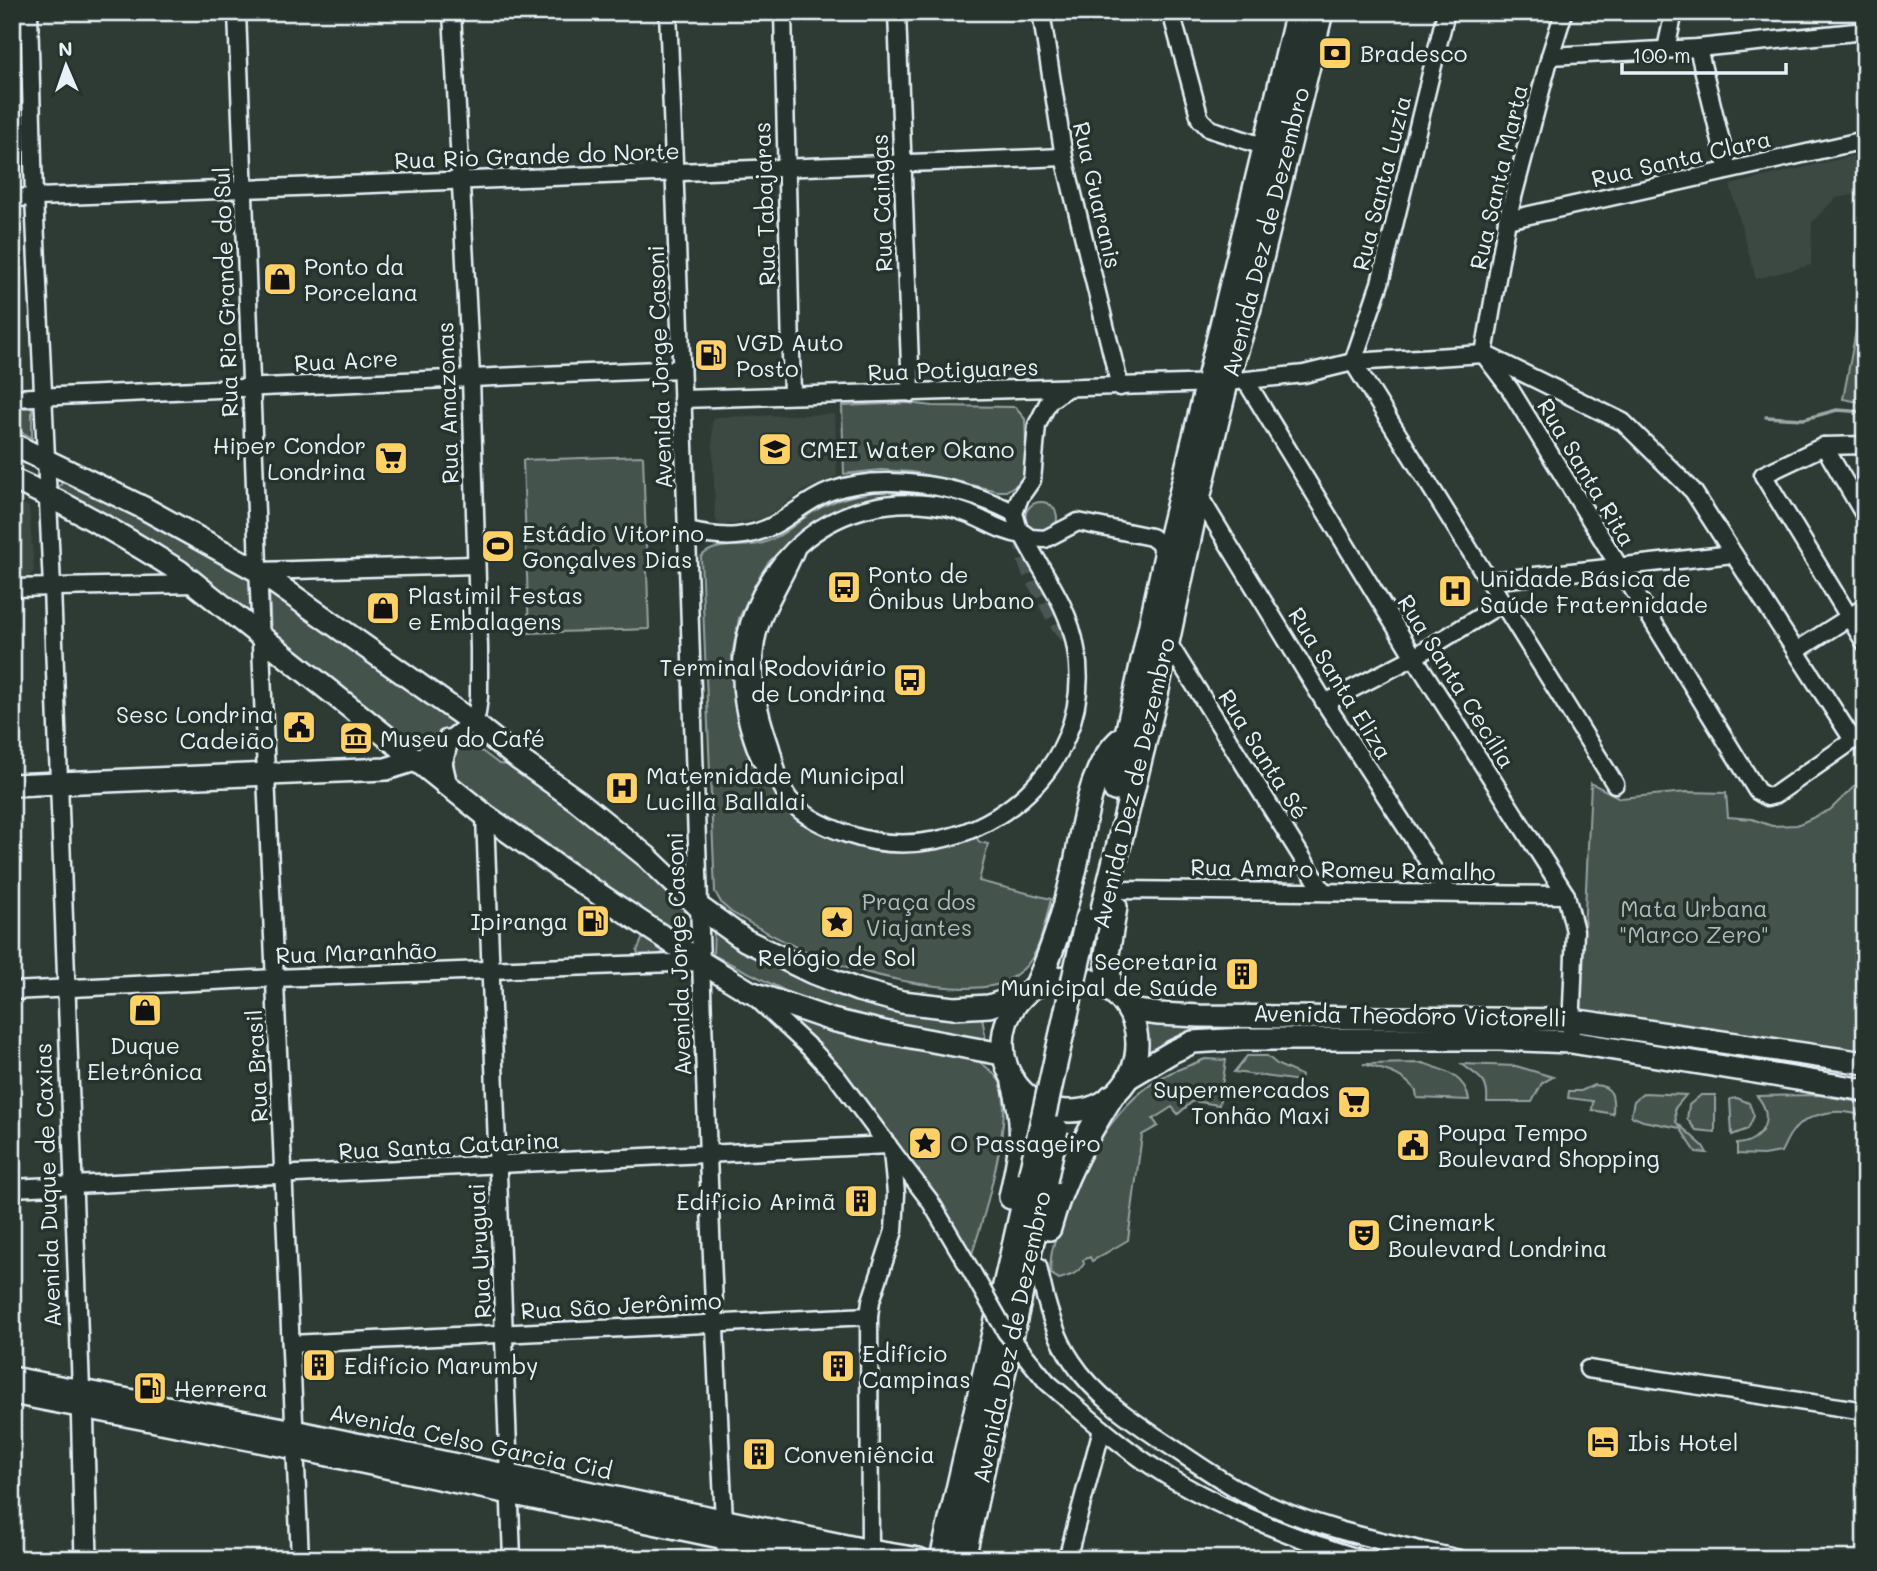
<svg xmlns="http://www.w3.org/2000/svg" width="1877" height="1571" font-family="Mali,sans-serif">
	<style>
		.built { fill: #3b4843 }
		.green { fill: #45524e; stroke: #96a2a3; stroke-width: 2 }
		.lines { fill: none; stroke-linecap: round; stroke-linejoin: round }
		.stream { stroke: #9da8a9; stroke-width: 3.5 }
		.minor-tunnel { stroke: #4a5652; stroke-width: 16; stroke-dasharray: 16 8; stroke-linecap: butt }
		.minor-casing { stroke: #e8f1f8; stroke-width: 21 }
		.major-casing { stroke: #e8f1f8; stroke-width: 26 }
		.highway-casing { stroke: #e8f1f8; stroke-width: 28 }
		.minor { stroke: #26332d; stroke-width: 16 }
		.major { stroke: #26332d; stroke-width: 21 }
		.highway { stroke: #26332d; stroke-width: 23 }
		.minor-bridge-casing { stroke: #e8f1f8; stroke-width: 21; stroke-linecap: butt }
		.highway-bridge-casing { stroke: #e8f1f8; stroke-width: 28; stroke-linecap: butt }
		.minor-bridge { stroke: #26332d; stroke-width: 16 }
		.highway-bridge { stroke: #26332d; stroke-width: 23 }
		.labels { text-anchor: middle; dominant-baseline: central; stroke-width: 7; stroke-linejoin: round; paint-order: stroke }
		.poi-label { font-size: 23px; fill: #e8f1f8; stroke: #26332d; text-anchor: start }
		.street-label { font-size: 23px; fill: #e8f1f8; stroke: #26332d }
		.park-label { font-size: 23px; fill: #afb9bc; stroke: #26332d }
	</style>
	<rect width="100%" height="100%" fill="#2e3b35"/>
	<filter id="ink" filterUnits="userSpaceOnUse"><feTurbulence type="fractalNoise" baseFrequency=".0143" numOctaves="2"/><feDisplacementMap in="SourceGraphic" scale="14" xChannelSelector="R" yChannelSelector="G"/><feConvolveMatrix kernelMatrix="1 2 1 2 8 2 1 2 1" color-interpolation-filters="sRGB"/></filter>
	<g filter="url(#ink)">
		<g class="built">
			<path d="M1865,153V193L1836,198L1812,222L1811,265L1756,279L1730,185Z"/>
			<path d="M835,414L837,476L805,490L764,518L735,524L722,525L717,522L715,516L712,424L714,419L718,417Z"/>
			<path d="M12,498L29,507L34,571L29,577H12Z"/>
		</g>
		<g class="green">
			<path d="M1862,299L1865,300V403L1843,399Z"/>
			<path d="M908,403L933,406L1015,407L1025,419L1027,471L1019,483L1006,491H998L912,472L881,470L844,474L842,406Z"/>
			<path d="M12,408H32V438L12,427Z"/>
			<path d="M643,456L649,629L529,633L523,460Z"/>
			<path d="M65,481L75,482L247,574L251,579L254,611L247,616L58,492L59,486Z"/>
			<path d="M886,491L904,493L903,497L836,512L798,535L768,563L758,579L739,618L732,656L736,710L740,728L753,755L784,797L853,839L975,834L979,842L988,844L979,881L1051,899C1045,921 1041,953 1023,969C1016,975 1005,983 996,985C948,996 856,973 812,954C784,942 756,927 731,912L722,904L715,892L701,557C713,541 745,549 763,543C782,537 797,522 813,512C835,498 861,493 886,491Z"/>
			<circle cx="1041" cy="518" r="16"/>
			<path d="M269,585L461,723L417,752L271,637Z"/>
			<path d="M471,743L499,764L512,765L676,893L683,906L685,918L676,926L667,927L451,777L452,751L464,744Z"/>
			<path d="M1865,779V1056L1580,1016L1591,783L1620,798L1687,792L1726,793L1728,817L1752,819L1772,826L1797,825L1830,810L1861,780Z"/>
			<path d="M714,927L919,1012L982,1017L986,1040L906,1027L812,1004L713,955Z"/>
			<path d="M643,937L664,950C659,959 648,956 639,956L637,951Z"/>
			<path d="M789,1017L972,1057C982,1064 994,1071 1000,1082C1015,1112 983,1221 972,1254L828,1056Z"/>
			<path d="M1144,1020L1192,1026L1190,1031L1181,1035L1146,1062L1148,1044Z"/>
			<path d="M1247,1056H1267L1278,1065L1301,1075L1300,1081L1234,1072Z"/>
			<path d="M1205,1059L1226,1060L1219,1105L1193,1101L1178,1114L1172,1107L1153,1119L1158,1126L1142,1135L1128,1240L1092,1261L1090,1257L1083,1260L1084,1264C1077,1274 1070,1276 1059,1279L1051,1274C1048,1254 1058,1230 1065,1211C1086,1158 1116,1100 1170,1073C1181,1068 1194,1064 1205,1059Z"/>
			<path d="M1423,1063C1444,1070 1466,1076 1469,1100L1417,1098L1416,1091C1402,1073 1384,1070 1363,1064Z"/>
			<path d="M1462,1064L1516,1066L1553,1077L1542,1083L1532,1102H1487C1489,1079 1478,1077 1462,1064Z"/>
			<path d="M1594,1085C1614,1086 1614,1097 1613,1114L1592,1110L1593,1101L1568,1098L1569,1091H1581Z"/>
			<path d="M1644,1093L1686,1095L1675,1108L1676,1122L1703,1146L1707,1153L1696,1152L1680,1128L1643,1121L1631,1116L1634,1101Z"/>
			<path d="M1701,1095H1715V1132L1696,1130L1687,1119L1689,1105Z"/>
			<path d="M1818,1095L1865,1103V1118C1843,1106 1808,1112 1792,1132C1787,1138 1785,1145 1781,1152L1763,1155L1737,1154V1144C1764,1142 1775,1116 1757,1096Z"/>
			<path d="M1737,1098L1749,1103L1754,1116L1748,1129L1732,1135L1730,1099Z"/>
		</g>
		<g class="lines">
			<path class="stream" d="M1766,417L1804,419L1837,410L1865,412"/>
			<path class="minor-tunnel" d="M1023,535L1024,556L1029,570L1059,626L1077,649"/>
			<g class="minor-casing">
				<g id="minor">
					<path d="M29,12L34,197L52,587L81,1391"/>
					<path d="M237,12L266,775L300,1559"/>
					<path d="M668,12C690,528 699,1044 726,1559"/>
					<path d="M783,12L792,395"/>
					<path d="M897,12L911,393"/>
					<path d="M1041,12L1064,157L1120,387"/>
					<path d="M1171,12L1200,119L1210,129L1266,147"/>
					<path d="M1446,12L1380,283L1353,362L1615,784"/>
					<path d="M1698,48L1728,170"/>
					<path d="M1666,49L1674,12"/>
					<path d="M1550,56L1698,48L1865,31"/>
					<path d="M12,198L1064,157"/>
					<path d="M1507,220L1865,140"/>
					<path d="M1484,354L1507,220L1550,56L1564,12"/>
					<path d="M1485,356L1510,389L1757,791L1767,797L1775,795L1865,732"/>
					<path d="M1246,381L1414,657L1566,895L1575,931L1571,1031"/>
					<path d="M1067,388L1049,401L1037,425L1032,480L1020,497L1014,513L1019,530L1030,538L1045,539L1078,522L1151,537L1159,543L1165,560"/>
					<path d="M12,398L681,369"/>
					<path d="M682,399L1219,383L1304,374L1353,362L1484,354L1623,422L1693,491L1853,740"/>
					<path d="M1865,445L1824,446L1763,475L1865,643"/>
					<path d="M1824,446L1865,516"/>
					<path d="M1199,496L1325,703L1448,892"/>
					<path d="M688,531C721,539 751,540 781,521C798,510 812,498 831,491C885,471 965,487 1014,513"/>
					<path d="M258,571L475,565"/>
					<path d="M1490,581L1733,554"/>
					<path d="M12,588L195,584"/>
					<path d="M1167,641L1323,891"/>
					<path d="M1796,651L1865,607"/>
					<path d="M1325,703L1414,657L1504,602"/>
					<path d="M415,760L447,741L472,722L477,713L479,697V648L471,377L452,12"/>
					<path d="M779,782C762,769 755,748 749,727C721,634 773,531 869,508C901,500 939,502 969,514C988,522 1002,532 1023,535C1042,573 1069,605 1076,649C1099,776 964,875 847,834C827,827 803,817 789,799C777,783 776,763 770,745C758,711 750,677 756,641C762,608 784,580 796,549"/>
					<path d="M485,815L512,1559"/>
					<path d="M1119,890L1566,895"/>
					<path d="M12,991L275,978L701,962"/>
					<path d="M754,996L812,1050L837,1077L892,1151L896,1194L894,1231L871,1301L869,1316L870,1551L868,1559"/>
					<path d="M892,1151L930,1201L973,1274"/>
					<path d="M12,1188L888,1145"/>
					<path d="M1038,1266C1044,1297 1054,1335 1072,1361C1094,1395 1131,1420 1164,1442C1192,1460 1220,1481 1250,1496C1314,1529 1390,1543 1460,1559"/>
					<path d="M291,1344L869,1316"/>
					<path d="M1588,1369L1865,1411"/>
					<path d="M1047,1382C1086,1415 1125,1451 1169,1477C1230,1513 1294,1538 1361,1559"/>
					<path d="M1067,1559L1102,1429"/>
				</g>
			</g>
			<g class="major-casing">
				<g id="major">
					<path d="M12,444L144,508L258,571L472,722L520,760L578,801L647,857L699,907L745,940L811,972L858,990L902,1002L954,1008L989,1006L1025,994"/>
					<path d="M12,479C70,505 125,537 179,571L485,815L561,869L701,962L750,992L832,1020L884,1032L1002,1054"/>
					<path d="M12,785L386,769L415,760"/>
					<path d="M446,785L441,763L447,741"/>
					<circle cx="1070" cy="1044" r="67"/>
					<path d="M1128,1010L1159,1014L1200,1016L1572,1020L1865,1063"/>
					<path d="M1128,1078L1172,1052L1193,1042L1243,1039H1500L1571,1042L1865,1090"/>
					<path d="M12,1378L294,1431L870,1551L919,1559"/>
					<path d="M12,1393L295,1448L725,1538L807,1559"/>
					<path d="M82,1397L86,1559"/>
				</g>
			</g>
			<g class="highway-casing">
				<g id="highway">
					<path d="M1115,789L1165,560L1298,12"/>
					<path d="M1099,925L1156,694L1194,515L1226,383L1249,308L1321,12"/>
					<path d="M1037,985C1053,950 1065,910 1074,872C1084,830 1088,761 1127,735"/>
					<path d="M1110,990L1107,954L1115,907"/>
					<path d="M1011,1197C1021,1151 1027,1130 1014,1083"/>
					<path d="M1049,1228C1062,1180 1084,1139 1111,1097"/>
					<path d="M942,1559L1030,1177"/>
					<path d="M963,1559L1045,1181"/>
				</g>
			</g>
			<use href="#minor" class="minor"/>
			<use href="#major" class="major"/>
			<use href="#highway" class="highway"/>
			<g class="minor-bridge-casing">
				<path id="minor-bridge" d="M973,1274L1006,1332L1047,1382"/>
			</g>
			<g class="highway-bridge-casing">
				<g id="highway-bridge">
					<path d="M1030,1177L1087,920"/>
					<path d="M1045,1181L1056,1129"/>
				</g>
			</g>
			<use href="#minor-bridge" class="minor-bridge"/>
			<use href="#highway-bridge" class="highway-bridge"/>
		</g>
	</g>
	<defs>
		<g id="bank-square" transform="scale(1.75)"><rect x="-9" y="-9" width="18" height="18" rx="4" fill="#ffd166" stroke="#26332d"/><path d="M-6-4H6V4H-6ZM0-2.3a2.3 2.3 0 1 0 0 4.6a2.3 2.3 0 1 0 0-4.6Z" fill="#111"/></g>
		<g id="shop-square" transform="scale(1.75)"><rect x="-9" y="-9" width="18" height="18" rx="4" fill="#ffd166" stroke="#26332d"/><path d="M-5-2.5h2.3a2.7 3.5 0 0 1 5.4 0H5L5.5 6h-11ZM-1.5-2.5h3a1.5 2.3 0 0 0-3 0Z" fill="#111"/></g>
		<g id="fuel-square" transform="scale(1.75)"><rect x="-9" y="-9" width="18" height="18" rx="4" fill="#ffd166" stroke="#26332d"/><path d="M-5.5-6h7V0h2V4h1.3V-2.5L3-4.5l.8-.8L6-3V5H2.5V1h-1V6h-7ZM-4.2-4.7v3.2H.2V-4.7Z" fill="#111"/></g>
		<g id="school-square" transform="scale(1.75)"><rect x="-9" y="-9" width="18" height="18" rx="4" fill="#ffd166" stroke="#26332d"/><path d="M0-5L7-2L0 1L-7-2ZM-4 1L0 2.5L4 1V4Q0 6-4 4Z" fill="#111"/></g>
		<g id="supermarket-square" transform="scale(1.75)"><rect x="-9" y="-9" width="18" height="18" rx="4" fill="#ffd166" stroke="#26332d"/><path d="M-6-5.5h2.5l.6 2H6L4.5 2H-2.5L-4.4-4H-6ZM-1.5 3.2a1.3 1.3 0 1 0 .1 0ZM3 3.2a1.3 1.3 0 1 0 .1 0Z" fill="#111"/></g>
		<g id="stadium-square" transform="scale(1.75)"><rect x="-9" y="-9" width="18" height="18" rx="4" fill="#ffd166" stroke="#26332d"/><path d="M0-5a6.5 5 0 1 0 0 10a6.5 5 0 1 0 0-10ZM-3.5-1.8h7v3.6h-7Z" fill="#111"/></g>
		<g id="bus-square" transform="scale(1.75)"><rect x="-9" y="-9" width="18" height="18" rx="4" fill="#ffd166" stroke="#26332d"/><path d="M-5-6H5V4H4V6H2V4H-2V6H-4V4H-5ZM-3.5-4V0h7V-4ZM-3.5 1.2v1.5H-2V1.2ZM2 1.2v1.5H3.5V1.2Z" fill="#111"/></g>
		<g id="hospital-square" transform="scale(1.75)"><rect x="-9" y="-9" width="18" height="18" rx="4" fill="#ffd166" stroke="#26332d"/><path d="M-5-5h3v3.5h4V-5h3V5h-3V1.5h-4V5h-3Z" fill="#111"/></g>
		<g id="civic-square" transform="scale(1.75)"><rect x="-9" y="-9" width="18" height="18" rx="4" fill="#ffd166" stroke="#26332d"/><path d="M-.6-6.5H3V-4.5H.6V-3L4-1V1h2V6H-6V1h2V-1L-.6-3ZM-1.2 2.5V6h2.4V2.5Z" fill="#111"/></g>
		<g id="museum-square" transform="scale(1.75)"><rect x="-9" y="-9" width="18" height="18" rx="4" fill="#ffd166" stroke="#26332d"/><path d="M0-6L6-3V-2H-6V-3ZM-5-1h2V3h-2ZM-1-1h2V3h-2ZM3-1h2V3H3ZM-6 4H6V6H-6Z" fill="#111"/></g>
		<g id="sight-square" transform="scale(1.75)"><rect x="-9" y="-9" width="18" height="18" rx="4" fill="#ffd166" stroke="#26332d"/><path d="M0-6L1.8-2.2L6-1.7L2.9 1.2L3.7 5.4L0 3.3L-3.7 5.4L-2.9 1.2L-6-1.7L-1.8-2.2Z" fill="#111"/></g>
		<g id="building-square" transform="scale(1.75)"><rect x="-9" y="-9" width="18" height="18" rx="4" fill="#ffd166" stroke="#26332d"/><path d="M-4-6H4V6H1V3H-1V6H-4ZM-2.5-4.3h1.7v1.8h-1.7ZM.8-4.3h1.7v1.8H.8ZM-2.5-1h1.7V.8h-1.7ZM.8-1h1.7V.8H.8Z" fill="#111"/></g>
		<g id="theatre-square" transform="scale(1.75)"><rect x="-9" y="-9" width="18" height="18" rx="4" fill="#ffd166" stroke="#26332d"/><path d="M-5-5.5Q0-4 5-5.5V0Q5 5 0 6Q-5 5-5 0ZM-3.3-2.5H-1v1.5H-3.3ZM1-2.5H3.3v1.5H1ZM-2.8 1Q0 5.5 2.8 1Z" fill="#111"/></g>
		<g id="hotel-square" transform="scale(1.75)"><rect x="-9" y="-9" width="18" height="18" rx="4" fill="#ffd166" stroke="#26332d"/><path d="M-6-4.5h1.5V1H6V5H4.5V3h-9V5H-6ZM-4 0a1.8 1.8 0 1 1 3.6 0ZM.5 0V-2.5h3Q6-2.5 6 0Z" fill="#111"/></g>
	</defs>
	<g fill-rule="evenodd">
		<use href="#bank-square" x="1335" y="53"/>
		<use href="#shop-square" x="280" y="279"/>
		<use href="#fuel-square" x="711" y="355"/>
		<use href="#school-square" x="775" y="449"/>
		<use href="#supermarket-square" x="391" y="458"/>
		<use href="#stadium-square" x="498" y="546"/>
		<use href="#bus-square" x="844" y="587"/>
		<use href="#hospital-square" x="1455" y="591"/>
		<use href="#shop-square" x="383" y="608"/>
		<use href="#bus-square" x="910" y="680"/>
		<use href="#civic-square" x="299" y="727"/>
		<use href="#museum-square" x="356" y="738"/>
		<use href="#hospital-square" x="622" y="788"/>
		<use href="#fuel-square" x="593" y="921"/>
		<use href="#sight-square" x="837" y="922"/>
		<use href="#building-square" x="1242" y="974"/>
		<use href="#shop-square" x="145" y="1010"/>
		<use href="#supermarket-square" x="1354" y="1102"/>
		<use href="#sight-square" x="925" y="1143"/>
		<use href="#civic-square" x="1413" y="1145"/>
		<use href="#building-square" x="861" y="1201"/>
		<use href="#theatre-square" x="1364" y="1235"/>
		<use href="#building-square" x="319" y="1365"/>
		<use href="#building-square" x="838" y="1366"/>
		<use href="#fuel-square" x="150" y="1388"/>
		<use href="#hotel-square" x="1603" y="1442"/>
		<use href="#building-square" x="759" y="1454"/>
	</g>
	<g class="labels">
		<g class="poi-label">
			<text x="1360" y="53">Bradesco</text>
			<text x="304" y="266">Ponto da<tspan x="304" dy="26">Porcelana</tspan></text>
			<text x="736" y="342">VGD Auto<tspan x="736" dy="26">Posto</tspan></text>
			<text x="366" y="445" text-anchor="end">Hiper Condor<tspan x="366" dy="26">Londrina</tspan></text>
			<text x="800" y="449">CMEI Water Okano</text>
			<text x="522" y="533">Estádio Vitorino<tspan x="522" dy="26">Gonçalves Dias</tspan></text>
			<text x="868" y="574">Ponto de<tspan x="868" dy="26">Ônibus Urbano</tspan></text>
			<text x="1480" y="578">Unidade Básica de<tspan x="1480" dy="26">Saúde Fraternidade</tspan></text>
			<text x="408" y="595">Plastimil Festas<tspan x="408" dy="26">e Embalagens</tspan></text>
			<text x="886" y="667" text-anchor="end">Terminal Rodoviário<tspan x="886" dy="26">de Londrina</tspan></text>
			<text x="274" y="714" text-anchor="end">Sesc Londrina<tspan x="274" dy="26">Cadeião</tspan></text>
			<text x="380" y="738">Museu do Café</text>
			<text x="646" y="775">Maternidade Municipal<tspan x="646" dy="26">Lucilla Ballalai</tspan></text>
			<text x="568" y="921" text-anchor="end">Ipiranga</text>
			<text x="837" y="957" text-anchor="middle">Relógio de Sol</text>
			<text x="1218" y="961" text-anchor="end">Secretaria<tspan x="1218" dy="26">Municipal de Saúde</tspan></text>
			<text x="145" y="1045" text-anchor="middle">Duque<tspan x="145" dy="26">Eletrônica</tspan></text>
			<text x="1330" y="1089" text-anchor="end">Supermercados<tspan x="1330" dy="26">Tonhão Maxi</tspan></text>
			<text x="1438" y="1132">Poupa Tempo<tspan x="1438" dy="26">Boulevard Shopping</tspan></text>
			<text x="950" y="1143">O Passageiro</text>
			<text x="836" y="1201" text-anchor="end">Edifício Arimã</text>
			<text x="1388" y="1222">Cinemark<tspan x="1388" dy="26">Boulevard Londrina</tspan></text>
			<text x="862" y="1353">Edifício<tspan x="862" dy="26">Campinas</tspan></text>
			<text x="344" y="1365">Edifício Marumby</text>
			<text x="174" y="1388">Herrera</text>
			<text x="1628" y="1442">Ibis Hotel</text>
			<text x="784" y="1454">Conveniência</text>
		</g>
		<g class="street-label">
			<text transform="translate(537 155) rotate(-2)">Rua Rio Grande do Norte</text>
			<text transform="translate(1681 158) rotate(-13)">Rua Santa Clara</text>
			<text transform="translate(1498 177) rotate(-77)">Rua Santa Marta</text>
			<text transform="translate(1381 183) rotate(-76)">Rua Santa Luzia</text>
			<text transform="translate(1098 195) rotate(77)">Rua Guaranis</text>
			<text transform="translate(881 203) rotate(-92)">Rua Caingas</text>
			<text transform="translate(764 204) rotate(-92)">Rua Tabajaras</text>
			<text transform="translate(1265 232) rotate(-76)">Avenida Dez de Dezembro</text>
			<text transform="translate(225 292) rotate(-92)">Rua Rio Grande do Sul</text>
			<text transform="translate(346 360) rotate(-3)">Rua Acre</text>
			<text transform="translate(659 367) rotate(-92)">Avenida Jorge Casoni</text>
			<text transform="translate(953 369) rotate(-2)">Rua Potiguares</text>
			<text transform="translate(447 403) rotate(-92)">Rua Amazonas</text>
			<text transform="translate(1587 472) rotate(59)">Rua Santa Rita</text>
			<text transform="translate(1457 681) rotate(58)">Rua Santa Cecília</text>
			<text transform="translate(1341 683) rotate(58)">Rua Santa Eliza</text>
			<text transform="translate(1264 754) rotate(58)">Rua Santa Sé</text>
			<text transform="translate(1133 783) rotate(-77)">Avenida Dez de Dezembro</text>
			<text transform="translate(1343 869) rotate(1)">Rua Amaro Romeu Ramalho</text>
			<text transform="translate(356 952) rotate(-2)">Rua Maranhão</text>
			<text transform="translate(678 954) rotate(-92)">Avenida Jorge Casoni</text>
			<text transform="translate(1410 1015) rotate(1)">Avenida Theodoro Victorelli</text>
			<text transform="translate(256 1066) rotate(-93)">Rua Brasil</text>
			<text transform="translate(449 1145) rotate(-3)">Rua Santa Catarina</text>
			<text transform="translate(47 1185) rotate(-92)">Avenida Duque de Caxias</text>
			<text transform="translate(479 1251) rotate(-93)">Rua Uruguai</text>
			<text transform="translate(621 1305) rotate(-3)">Rua São Jerônimo</text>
			<text transform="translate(1011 1337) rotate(-78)">Avenida Dez de Dezembro</text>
			<text transform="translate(471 1441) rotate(12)">Avenida Celso Garcia Cid</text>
		</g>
		<g class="park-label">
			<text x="919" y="901">Praça dos<tspan x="919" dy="26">Viajantes</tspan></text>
			<text x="1694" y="908">Mata Urbana<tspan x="1694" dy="26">"Marco Zero"</tspan></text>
		</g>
	</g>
	<rect width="1877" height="1571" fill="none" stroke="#26332d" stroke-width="42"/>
	<rect x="21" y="21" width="1835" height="1529" fill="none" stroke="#e8f1f8" stroke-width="2.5" filter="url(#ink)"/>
	<g transform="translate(66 66) rotate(358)" stroke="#26332d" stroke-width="5" paint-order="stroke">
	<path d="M0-5L12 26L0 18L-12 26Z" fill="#e8f1f8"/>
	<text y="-10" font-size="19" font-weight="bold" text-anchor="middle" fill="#e8f1f8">N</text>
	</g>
	<path d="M1622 63v10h164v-10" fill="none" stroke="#e8f1f8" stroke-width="3.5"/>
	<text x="1632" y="63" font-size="21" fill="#e8f1f8" stroke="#26332d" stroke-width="5" paint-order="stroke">100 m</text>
</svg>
